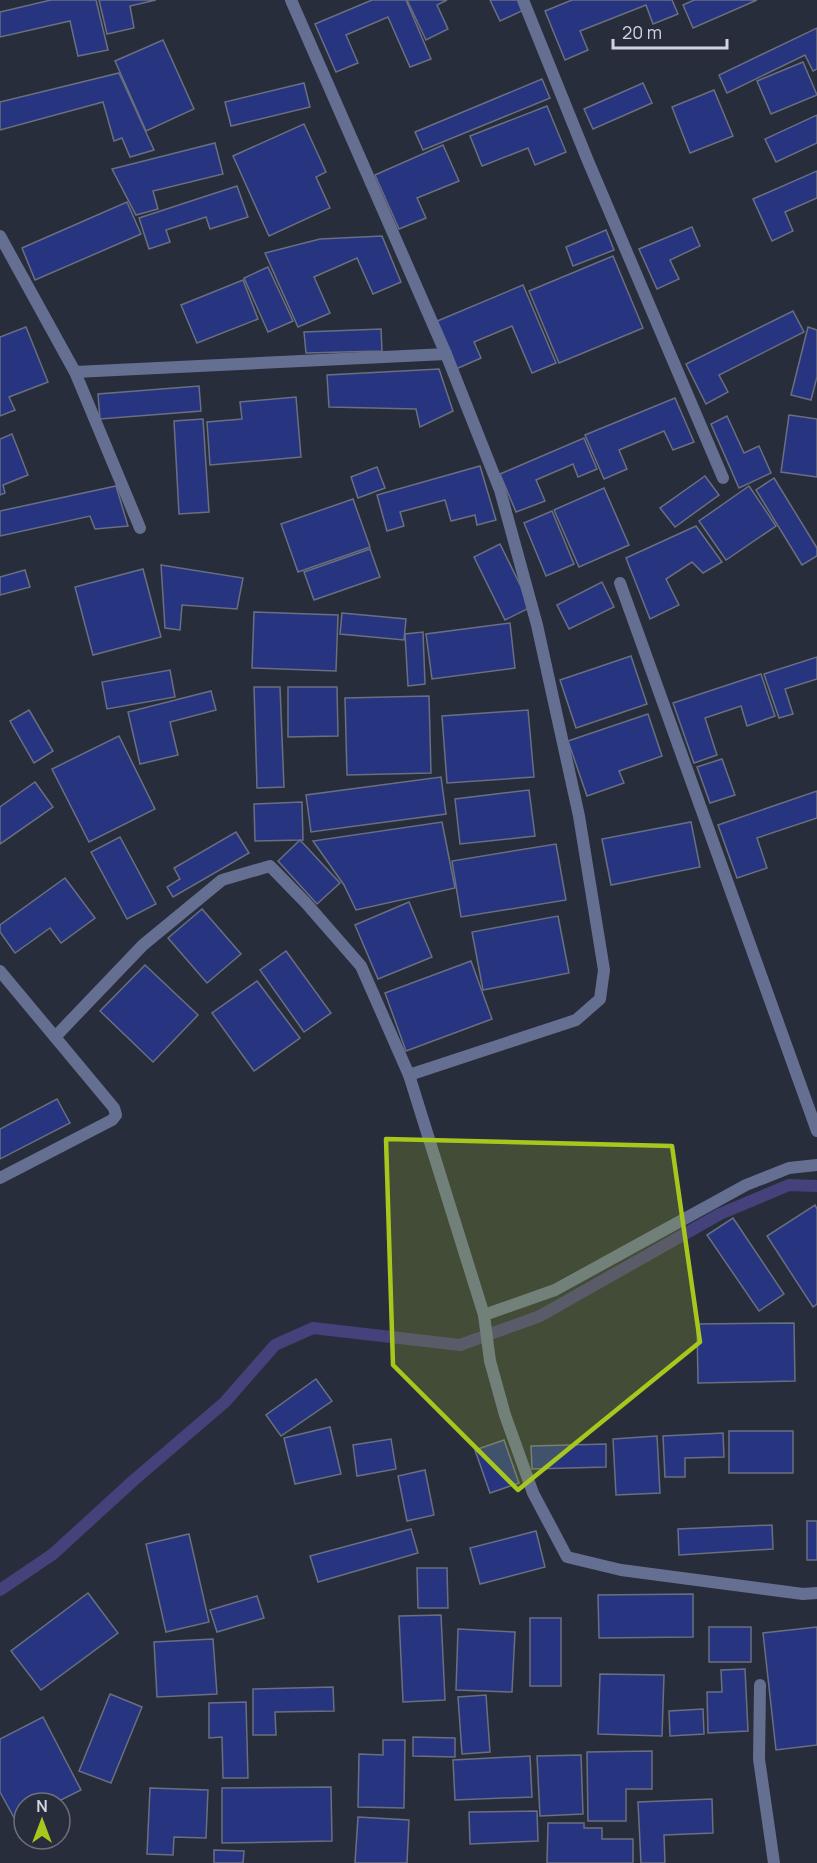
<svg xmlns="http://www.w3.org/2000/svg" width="817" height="1863" font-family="Manrope,sans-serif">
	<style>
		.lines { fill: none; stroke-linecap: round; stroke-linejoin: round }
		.stream { stroke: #45427b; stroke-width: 12 }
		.building { fill: #273580; stroke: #696f80; stroke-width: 1.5 }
		.minor { stroke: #646f92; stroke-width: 12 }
		.marked { fill: #a8c71d; fill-opacity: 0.2; stroke: #a8c71d; stroke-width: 4.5; stroke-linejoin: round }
	</style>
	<rect width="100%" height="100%" fill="#282d3c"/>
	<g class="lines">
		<path class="stream" d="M0,1590L53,1554L134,1480L225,1402L275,1345L313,1328L460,1345L540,1316L720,1214L789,1185L817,1186"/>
	</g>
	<g class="building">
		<path d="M51,0H96L108,50L78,56L70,21L0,37V12Z"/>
		<path d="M99,0H156L130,6L134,28L107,34Z"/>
		<path d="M372,0H406L431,59L410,67L388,17L346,35L358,63L336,72L315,24Z"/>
		<path d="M407,0H447L437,5L448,29L426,40Z"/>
		<path d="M490,0H522L526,9L500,21Z"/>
		<path d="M572,0H672L678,14L653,24L646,5L580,31L588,50L565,60L545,11Z"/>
		<path d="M694,0H757L693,28L683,5Z"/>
		<path d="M817,28V69L813,71L805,55L727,93L719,75Z"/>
		<path d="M163,40L194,109L146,131L115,61Z"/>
		<path d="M803,62L817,95L771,114L757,81Z"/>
		<path d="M119,73L154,150L130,157L122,138L114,141L103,102L0,130V102Z"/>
		<path d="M542,79L550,98L423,150L415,132Z"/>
		<path d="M304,83L310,107L231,126L225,102Z"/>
		<path d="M643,83L652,103L593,129L584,109Z"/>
		<path d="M714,90L733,136L690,153L672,107Z"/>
		<path d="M547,106L566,152L535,165L528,148L482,166L470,136Z"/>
		<path d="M817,115V143L776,162L765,139Z"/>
		<path d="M304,124L326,172L316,177L330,208L269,236L233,156Z"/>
		<path d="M215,143L223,174L153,191L158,209L136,215L112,169Z"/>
		<path d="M443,145L459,181L417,198L426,218L399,229L375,175Z"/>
		<path d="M817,171V198L785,212L793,231L772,241L753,199Z"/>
		<path d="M237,186L248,217L210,229L206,217L166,230L170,242L149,249L139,218Z"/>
		<path d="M127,202L141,234L35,280L22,248Z"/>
		<path d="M692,227L700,246L670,260L679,279L657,289L639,249Z"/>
		<path d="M606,230L614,250L573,266L566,247Z"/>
		<path d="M382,236L401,282L373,294L357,258L314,277L330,313L298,327L265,253L320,239Z"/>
		<path d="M613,256L643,328L559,363L529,291Z"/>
		<path d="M268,267L293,321L268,332L244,278Z"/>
		<path d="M243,280L258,319L197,343L181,305Z"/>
		<path d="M523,285L556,363L532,373L512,326L474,342L481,358L456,369L435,322Z"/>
		<path d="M793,311L804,332L719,375L728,392L706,404L686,364Z"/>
		<path d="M26,327L48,382L9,397L15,410L0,416V337Z"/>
		<path d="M808,327L817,330V377L811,400L791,395Z"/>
		<path d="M381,329L382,351L306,353L304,332Z"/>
		<path d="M439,369L453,411L420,427L416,409L329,407L327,375Z"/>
		<path d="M199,386L201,411L100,419L98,394Z"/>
		<path d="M296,397L301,457L210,465L207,422L242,419L240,402Z"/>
		<path d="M675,398L694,442L673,450L664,431L619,450L627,469L604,479L585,435Z"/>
		<path d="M789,415L817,419V477L781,472Z"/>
		<path d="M727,416L744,453L759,446L771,473L739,488L711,424Z"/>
		<path d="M203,419L209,512L179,514L174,421Z"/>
		<path d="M12,434L28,475L3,485L5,493L0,495V439Z"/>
		<path d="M584,438L597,469L578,477L573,464L536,480L545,501L516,512L500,474Z"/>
		<path d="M480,466L496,520L477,525L475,515L451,521L445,500L400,512L404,526L387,531L377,495Z"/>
		<path d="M377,467L385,488L358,498L351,477Z"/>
		<path d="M705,476L719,495L675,527L660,508Z"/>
		<path d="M774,478L817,548V556L802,565L756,490Z"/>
		<path d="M116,486L128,526L95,529L90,516L0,536V511Z"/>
		<path d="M749,486L776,526L726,560L699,521Z"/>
		<path d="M604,488L629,545L579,567L554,510Z"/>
		<path d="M353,499L370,547L298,572L281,524Z"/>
		<path d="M552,511L574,564L546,576L524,523Z"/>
		<path d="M696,526L722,562L703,573L692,562L666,579L679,605L650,619L626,558Z"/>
		<path d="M500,544L531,607L505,620L474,557Z"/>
		<path d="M370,549L380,577L314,600L304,572Z"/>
		<path d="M161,565L243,578L237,609L182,605L180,630L165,628Z"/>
		<path d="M143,569L161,637L93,655L75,587Z"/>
		<path d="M25,570L30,587L0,595V577Z"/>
		<path d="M602,582L614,607L569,629L557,605Z"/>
		<path d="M254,612L338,615L336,671L252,668Z"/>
		<path d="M342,613L406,619L404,640L340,634Z"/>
		<path d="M510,623L515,668L432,679L426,634Z"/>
		<path d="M423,632L425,684L408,686L405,634Z"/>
		<path d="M631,656L647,704L576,728L560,680Z"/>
		<path d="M817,657V679L785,689L793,714L779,718L764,674Z"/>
		<path d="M170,670L175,697L107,709L102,682Z"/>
		<path d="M761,674L775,716L747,726L741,706L705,718L717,755L694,763L673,703Z"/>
		<path d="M254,687H280L284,787L257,788Z"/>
		<path d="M288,687H337L338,736L288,737Z"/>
		<path d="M211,691L216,710L170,722L178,755L140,764L128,712Z"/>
		<path d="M429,696L431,773L347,775L345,698Z"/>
		<path d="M29,710L53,751L34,763L10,721Z"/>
		<path d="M528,710L534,777L447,783L442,716Z"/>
		<path d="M648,714L662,756L619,771L624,783L587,796L568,741Z"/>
		<path d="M119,736L155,809L89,842L52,769Z"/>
		<path d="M722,759L735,795L710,803L697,767Z"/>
		<path d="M441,777L446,814L311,832L306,795Z"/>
		<path d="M35,782L53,807L0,844V807Z"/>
		<path d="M529,790L535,836L460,844L455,799Z"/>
		<path d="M817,791V818L757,838L767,868L737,878L718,825Z"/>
		<path d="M302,802L303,840L255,841L254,804Z"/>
		<path d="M442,822L455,888L356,910L344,885L313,841Z"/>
		<path d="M691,822L700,867L611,885L602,839Z"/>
		<path d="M236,832L249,853L173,897L167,887L180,879L174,868Z"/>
		<path d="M120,837L156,904L127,919L91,852Z"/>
		<path d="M300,840L340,883L317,904L278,861Z"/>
		<path d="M556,844L566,900L461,917L452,861Z"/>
		<path d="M65,878L95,918L61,943L50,928L15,953L0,932V925Z"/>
		<path d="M409,902L432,957L378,979L355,925Z"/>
		<path d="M202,909L241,954L207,983L168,938Z"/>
		<path d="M558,916L569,973L483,990L472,932Z"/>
		<path d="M286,951L331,1013L304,1032L260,970Z"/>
		<path d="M471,961L492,1019L406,1051L385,993Z"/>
		<path d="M145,965L198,1015L153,1062L100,1011Z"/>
		<path d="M257,981L300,1038L254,1071L212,1013Z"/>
		<path d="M57,1099L70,1123L0,1159V1129Z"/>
		<path d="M815,1205L817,1209V1304L813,1307L767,1236Z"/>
		<path d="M733,1218L784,1294L759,1311L707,1235Z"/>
		<path d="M794,1323L795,1381L698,1383L697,1324Z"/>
		<path d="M316,1379L332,1401L281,1436L266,1415Z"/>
		<path d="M330,1427L341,1474L295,1484L284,1438Z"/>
		<rect x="729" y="1431" width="64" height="42"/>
		<path d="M723,1433L724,1457L685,1458V1477H665L663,1436Z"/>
		<path d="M657,1436L660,1493L616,1495L613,1439Z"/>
		<path d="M391,1439L396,1469L357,1476L353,1445Z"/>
		<path d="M504,1440L519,1483L490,1493L475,1450Z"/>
		<path d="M606,1444V1467L532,1469L531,1446Z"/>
		<path d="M425,1470L434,1515L407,1521L398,1476Z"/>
		<rect x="807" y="1521" width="10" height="39"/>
		<path d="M772,1525L773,1549L679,1555L678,1529Z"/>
		<path d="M411,1529L418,1553L318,1582L310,1556Z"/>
		<path d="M536,1531L545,1567L480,1584L470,1548Z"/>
		<path d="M189,1534L209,1622L166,1632L146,1544Z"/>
		<path d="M417,1568H447L448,1608H418Z"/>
		<path d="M88,1593L118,1633L41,1690L11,1651Z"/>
		<path d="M693,1594V1637L599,1638L598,1595Z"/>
		<path d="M257,1596L264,1618L217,1632L210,1610Z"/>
		<path d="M441,1615L445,1700L403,1702L399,1616Z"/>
		<rect x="530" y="1618" width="31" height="68"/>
		<rect x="709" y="1627" width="42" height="35"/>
		<path d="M817,1627V1745L776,1750L763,1633Z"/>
		<path d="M458,1629L515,1632L512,1692L456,1690Z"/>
		<path d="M213,1639L217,1694L157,1697L154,1642Z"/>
		<path d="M745,1669L748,1731L708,1733L707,1692H722L721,1670Z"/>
		<path d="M600,1674L664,1675L662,1736L598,1734Z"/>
		<path d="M333,1687L334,1711L275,1712L276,1735H253V1689Z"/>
		<path d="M110,1694L142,1707L111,1783L79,1771Z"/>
		<path d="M486,1695L490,1752L462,1754L458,1697Z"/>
		<path d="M246,1702L248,1778H223L222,1737L209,1738V1703Z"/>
		<path d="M703,1709L704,1734L670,1736L669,1711Z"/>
		<path d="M43,1717L81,1790L55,1803H24V1819L17,1823L0,1792V1739Z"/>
		<path d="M413,1737L455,1738V1757L413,1756Z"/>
		<path d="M383,1740H405L404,1808L358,1807L359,1754L383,1755Z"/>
		<path d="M652,1751V1789H626V1821H588L587,1752Z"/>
		<path d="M581,1755L583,1814L540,1816L537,1756Z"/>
		<path d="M530,1756L532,1797L455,1800L453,1760Z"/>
		<path d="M331,1787L332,1841L222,1843V1788Z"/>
		<path d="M150,1788L208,1790L206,1838L174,1837L173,1855L147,1854Z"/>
		<path d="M712,1799L713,1833L664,1835L665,1863H641L638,1802Z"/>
		<path d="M537,1811L538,1841L470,1844L469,1812Z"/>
		<path d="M358,1817L409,1820L407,1863H355Z"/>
		<path d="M548,1823H584V1828H602V1839H633V1863H547Z"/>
		<path d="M214,1850L244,1851L243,1863H214Z"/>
	</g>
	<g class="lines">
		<g class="minor">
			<path d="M291,0L446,354L500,490L537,625L579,816L604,970L600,999L576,1020L409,1075"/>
			<path d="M523,0L588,161L723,478"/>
			<path d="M0,236L75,372L140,528"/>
			<path d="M75,372L446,354"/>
			<path d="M620,583L817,1131"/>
			<path d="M0,971L114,1108L116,1115L112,1120L0,1178"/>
			<path d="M55,1037L143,945L222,880L270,866L306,903L361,966L409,1075L484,1315L490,1361L505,1415L533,1493L567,1557L621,1570L803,1594L817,1593"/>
			<path d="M484,1315L555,1290L746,1185L789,1168L817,1165"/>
			<path d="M760,1685L759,1759L774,1863"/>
		</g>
	</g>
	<path class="marked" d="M386,1139L672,1146L700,1342L518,1490L393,1365Z"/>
	<g transform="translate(42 1821)"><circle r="28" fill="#282d3c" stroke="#6c707d" stroke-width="1.5"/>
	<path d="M0-4.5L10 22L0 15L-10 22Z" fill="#a8c71d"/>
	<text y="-9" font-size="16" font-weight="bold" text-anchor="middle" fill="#d1d4de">N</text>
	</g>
	<path d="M613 39v9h114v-9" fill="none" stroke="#d1d4de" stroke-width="3"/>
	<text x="622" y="39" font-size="18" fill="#d1d4de" stroke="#282d3c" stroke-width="4.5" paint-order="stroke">20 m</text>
</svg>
